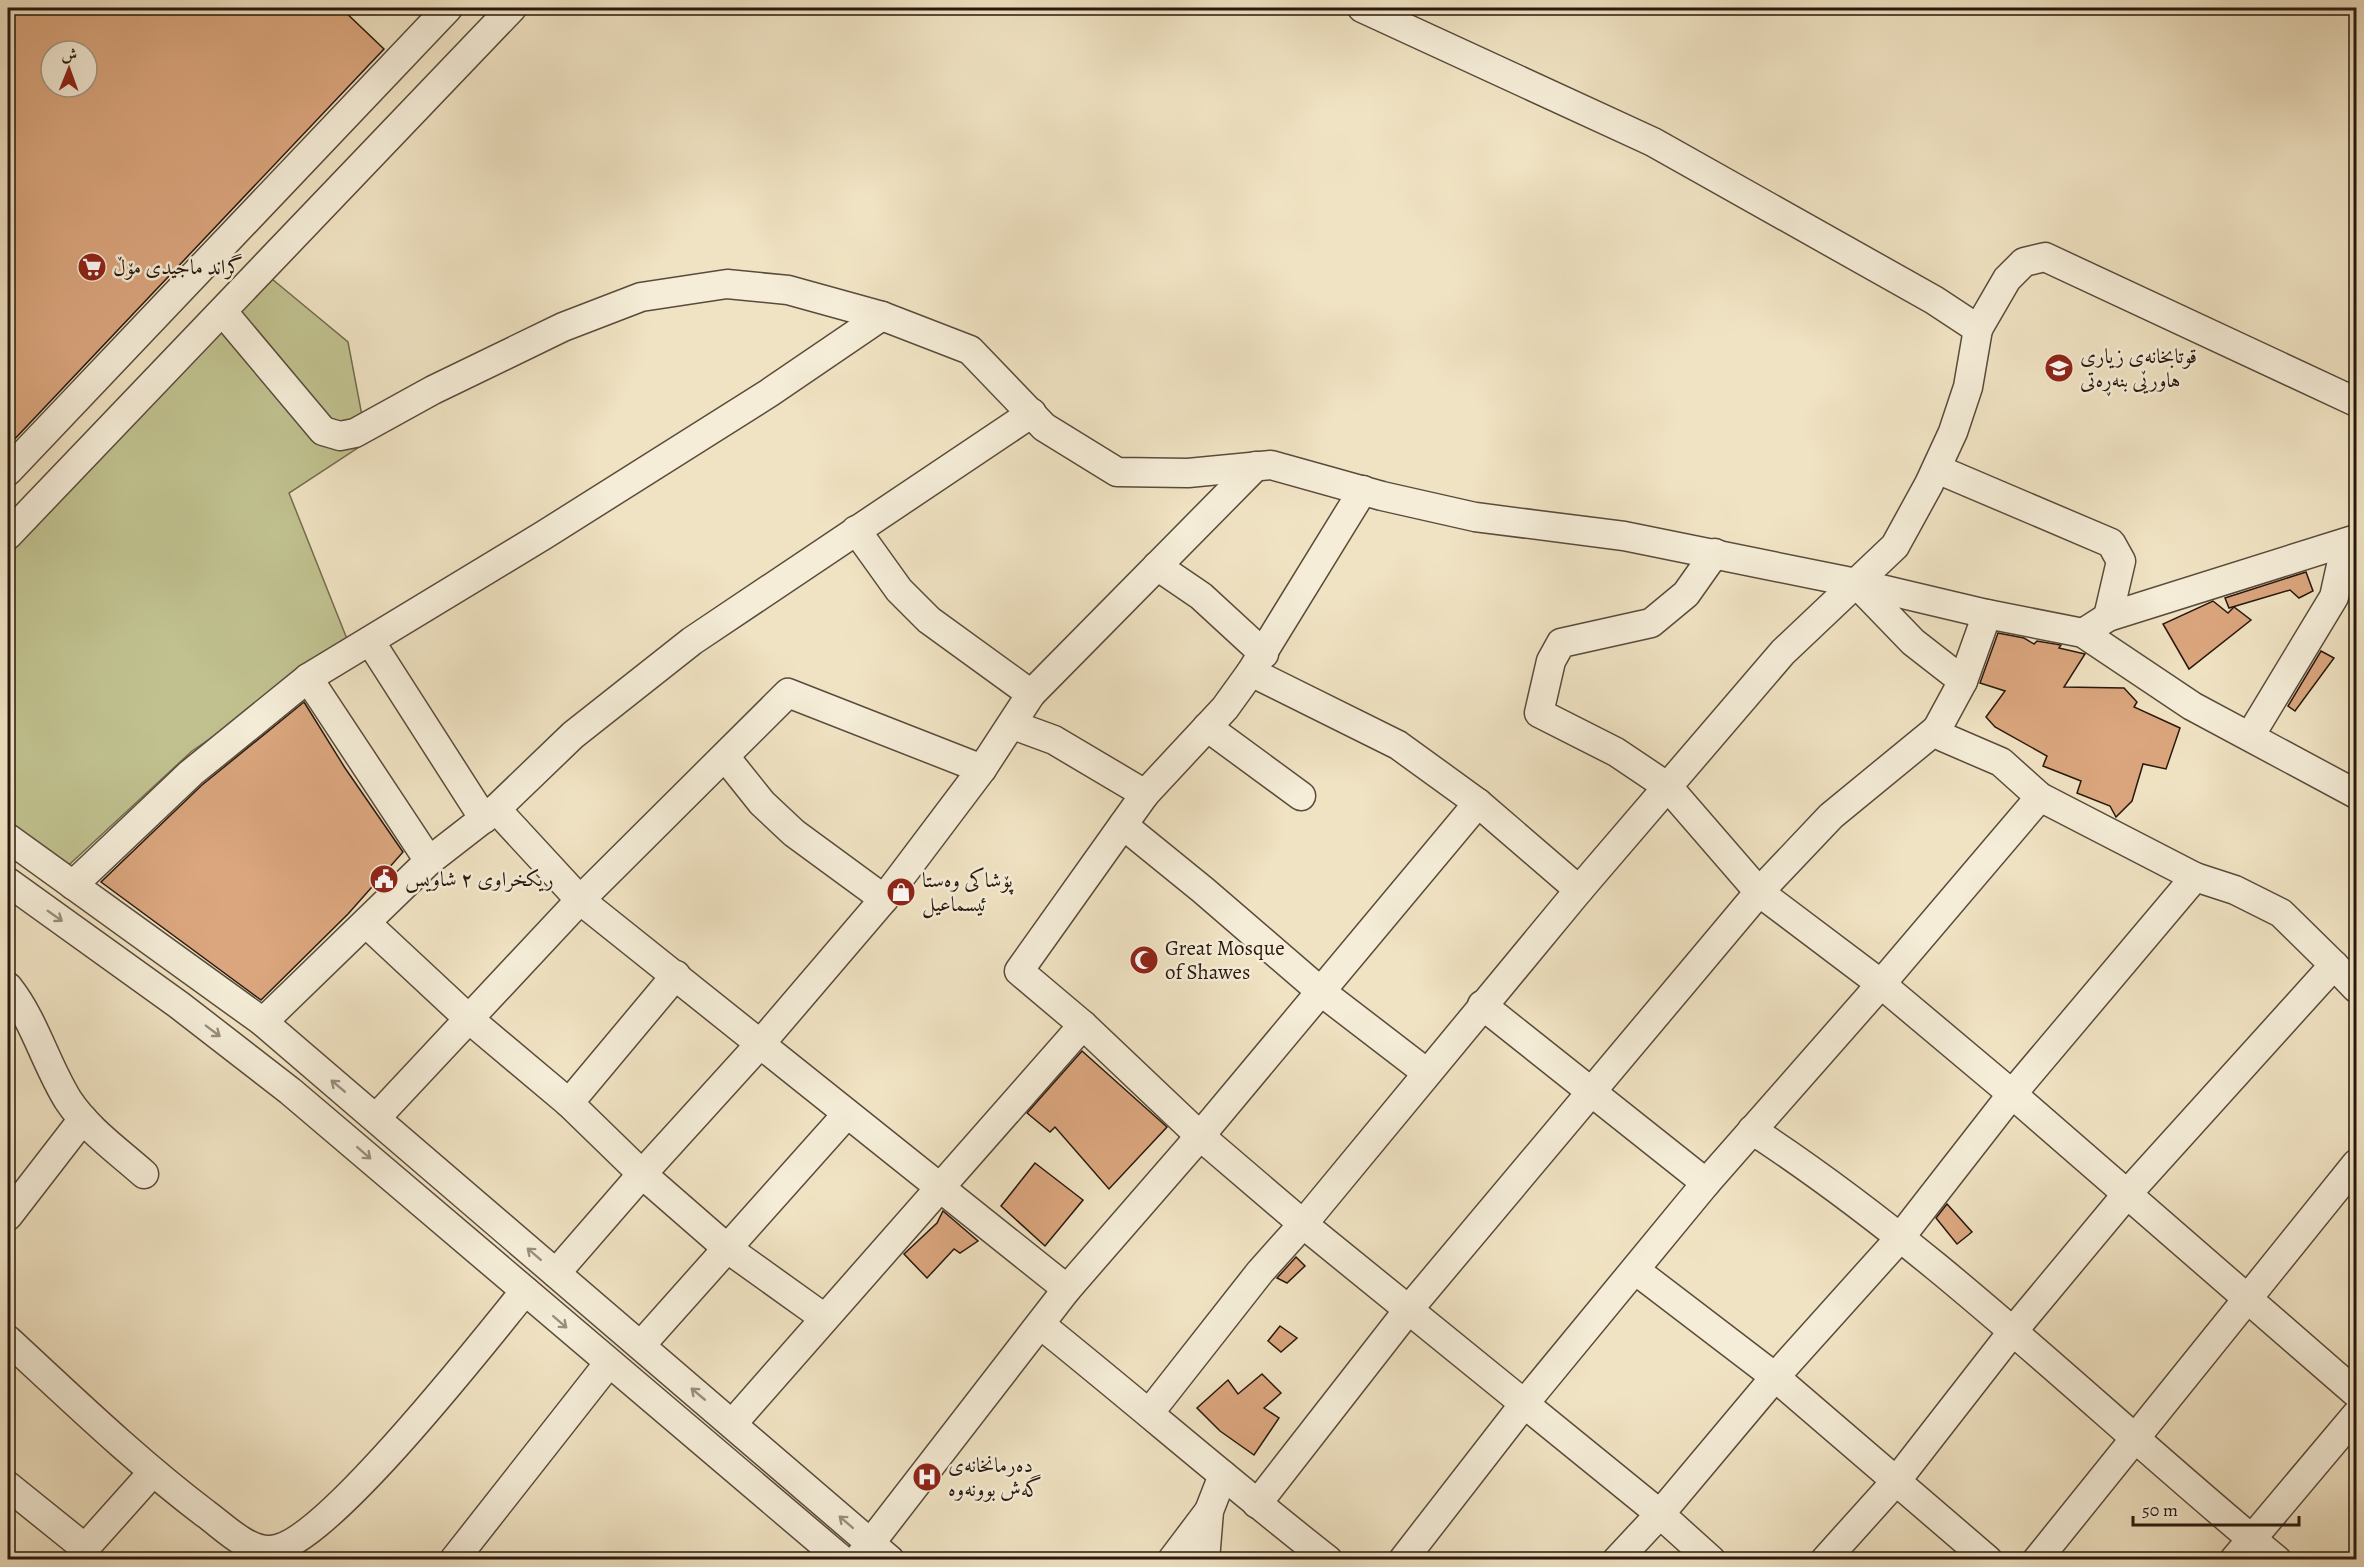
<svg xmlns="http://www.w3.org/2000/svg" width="2364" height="1567" font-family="Alegreya,Amiri,serif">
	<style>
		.green { fill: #c0c18f; stroke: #746c4e; stroke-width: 1.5 }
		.building { fill: #dba67e; stroke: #28180e; stroke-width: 1.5; fill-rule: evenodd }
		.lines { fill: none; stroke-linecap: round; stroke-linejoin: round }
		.minor-casing { stroke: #5a4b3b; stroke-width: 31 }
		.minor { stroke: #f5edd8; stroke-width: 28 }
		.oneway { stroke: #998d7d }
		.labels { text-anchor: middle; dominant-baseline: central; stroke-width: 5; stroke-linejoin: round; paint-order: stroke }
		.poi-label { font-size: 21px; fill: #28180e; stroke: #f5edd8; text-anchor: start }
	</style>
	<rect width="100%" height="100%" fill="#f0e3c3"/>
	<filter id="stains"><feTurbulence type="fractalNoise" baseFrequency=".00333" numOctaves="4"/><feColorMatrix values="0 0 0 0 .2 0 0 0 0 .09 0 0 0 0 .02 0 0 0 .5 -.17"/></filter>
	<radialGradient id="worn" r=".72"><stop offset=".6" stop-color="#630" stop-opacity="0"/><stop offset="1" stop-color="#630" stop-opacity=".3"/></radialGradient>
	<path class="green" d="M272,279L348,342L367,442L289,493L349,644L192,751L58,875L8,838V549Z"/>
	<g class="building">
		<path d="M8,8H341L384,49L8,446ZM51,51H87V87H51Z"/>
		<path d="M2306,572L2313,591L2299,598L2290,590L2229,608L2225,598L2228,597Z"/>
		<path d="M2213,601L2228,613L2234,607L2251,620L2189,669L2163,624Z"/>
		<path d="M1998,633L2024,638L2034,644L2037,641L2061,645L2059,648L2085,654L2064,687L2124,688L2137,702L2134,707L2180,728L2166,769L2143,764L2132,801L2116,817L2110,806L2077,793L2081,781L2043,766L2047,756L1995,727L1986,717L2005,691L1980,683Z"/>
		<path d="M2321,651L2334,658L2295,711L2288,706Z"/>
		<path d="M304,702L345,768L403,852L348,914L261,1000L101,882L202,785Z"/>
		<path d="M1082,1051L1167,1127L1109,1189L1055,1127L1050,1132L1027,1113Z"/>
		<path d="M1035,1163L1083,1200L1045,1246L1001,1206Z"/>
		<path d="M1947,1204L1972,1232L1957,1244L1936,1218Z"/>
		<path d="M943,1211L978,1241L960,1253L954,1249L927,1278L904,1254L937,1223Z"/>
		<path d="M1296,1257L1305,1266L1287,1283L1277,1278Z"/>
		<path d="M1280,1326L1297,1338L1281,1352L1268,1341Z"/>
		<path d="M1262,1374L1281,1393L1264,1408L1279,1418L1254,1455L1220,1431L1197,1408L1228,1380L1238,1394Z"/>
	</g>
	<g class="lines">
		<g class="minor-casing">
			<g id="minor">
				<path d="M223,312L323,431L340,436L355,433L433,390L563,327L641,297L727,284L788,290L882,316L970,350L1044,427L1117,472L1188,473L1271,465L1382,496L1475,517L1624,536L1856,583L1987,614"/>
				<path d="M1978,329L2007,279L2024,262L2045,257L2356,402"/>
				<path d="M1937,469L2111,543L2121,561L2108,617"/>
				<path d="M8,471L448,8"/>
				<path d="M1363,490L1251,672L1225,708L1145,794L1019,971L1083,1025L1200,1136L1303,1224L1660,1514L1711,1560"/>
				<path d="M856,530L899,590L929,620L1031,694"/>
				<path d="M8,535L512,8"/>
				<path d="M1715,553L1686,594L1651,623L1561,643L1551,661L1539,713L1616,752L1668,787L1759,892L1881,984L2012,1094L2356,1393"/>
				<path d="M1157,566L1201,596L1264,654"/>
				<path d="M1856,583L1913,642L1963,681L1937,729L1943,737L2001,762L2040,797L2195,877L2235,890L2281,913L2334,965"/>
				<path d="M2083,633L2108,617L2356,539"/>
				<path d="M370,641L484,819"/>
				<path d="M1251,672L1398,745L1478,803L1579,890"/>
				<path d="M308,678L429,861"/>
				<path d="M1963,681L1987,614L2083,633L2192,706L2356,794"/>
				<path d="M1013,725L1054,740L1145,794"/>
				<path d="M1207,727L1301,796"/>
				<path d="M2250,736L2334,597L2346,543"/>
				<path d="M726,758L762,803L794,833L884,899"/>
				<path d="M496,809L580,900L1067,1289"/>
				<path d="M1123,825L1203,890L1319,990L1427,1073"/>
				<path d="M8,838L263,1022L890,1560"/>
				<path d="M8,882L179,1005L290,1091L842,1560"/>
				<path d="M73,885L191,773L308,678L544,535L769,393L882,316"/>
				<path d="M366,923L469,1019L569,1103L642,1174L728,1249L823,1317"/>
				<path d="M8,987C35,1021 45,1063 68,1100C87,1129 118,1151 144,1174"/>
				<path d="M1482,1005L1706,1183"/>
				<path d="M263,1022L429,861L496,809L573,735L692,641L1032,413"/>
				<path d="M569,1103L676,975"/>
				<path d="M376,1118L580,900L788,693L982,769"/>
				<path d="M1752,1130C1942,1254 2102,1416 2277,1560"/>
				<path d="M8,1216L83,1119"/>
				<path d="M1635,1270L1775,1377L1988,1560"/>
				<path d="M556,1273L642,1174L761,1043L884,899L982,769L1031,694L1256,466"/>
				<path d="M1041,1325C1137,1402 1231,1484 1328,1560"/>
				<path d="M8,1340C73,1400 136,1461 206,1514C224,1527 245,1549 268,1550C321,1552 487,1337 525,1291"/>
				<path d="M641,1345L847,1114"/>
				<path d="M1150,1412L1260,1272L1303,1224L1579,890L1783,652L1895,546L1929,484L1953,432L1968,387L1978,329L1934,300L1653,142L1362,8"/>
				<path d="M733,1423L1083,1025"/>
				<path d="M8,1486L85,1548L152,1473"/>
				<path d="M1257,1504L1409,1309L1759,892L1831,816L1937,729"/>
				<path d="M859,1558L1067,1289L1200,1136L1478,803"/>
				<path d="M454,1560L608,1364"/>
				<path d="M1172,1560L1209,1511"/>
				<path d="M1205,1560L1209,1511L1223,1475"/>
				<path d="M1403,1560L1524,1404L1706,1183L1881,984L2040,797"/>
				<path d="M1617,1560L1660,1514L1775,1377L1899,1239L2012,1094L2195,877"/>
				<path d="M1825,1560L1897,1480L2013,1331L2127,1194L2334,965L2356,988"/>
				<path d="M2037,1560L2356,1164"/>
				<path d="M2234,1560L2356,1415"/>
			</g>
		</g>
		<use href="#minor" class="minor"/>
	</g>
	<defs><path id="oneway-shaft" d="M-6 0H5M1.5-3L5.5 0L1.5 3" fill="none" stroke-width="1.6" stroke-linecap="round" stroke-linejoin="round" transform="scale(1.5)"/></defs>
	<g class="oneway">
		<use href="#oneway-shaft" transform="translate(55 916) rotate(35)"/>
		<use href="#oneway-shaft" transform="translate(213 1031) rotate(37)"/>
		<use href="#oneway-shaft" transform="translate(338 1086) rotate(-140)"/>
		<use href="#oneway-shaft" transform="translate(364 1153) rotate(41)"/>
		<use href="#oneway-shaft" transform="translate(534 1254) rotate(-139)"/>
		<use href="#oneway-shaft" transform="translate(560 1322) rotate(41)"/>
		<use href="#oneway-shaft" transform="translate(698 1394) rotate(-140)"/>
		<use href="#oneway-shaft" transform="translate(846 1522) rotate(-139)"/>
	</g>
	<defs>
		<g id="supermarket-disc" transform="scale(1.5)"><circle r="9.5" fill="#8f2418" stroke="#f5edd8"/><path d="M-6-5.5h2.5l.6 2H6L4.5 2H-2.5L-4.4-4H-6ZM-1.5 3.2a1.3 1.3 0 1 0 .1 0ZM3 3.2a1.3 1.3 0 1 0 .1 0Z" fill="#fff"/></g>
		<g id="school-disc" transform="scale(1.5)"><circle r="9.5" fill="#8f2418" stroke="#f5edd8"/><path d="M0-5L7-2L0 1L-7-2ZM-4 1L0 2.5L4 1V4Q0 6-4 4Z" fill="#fff"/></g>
		<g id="civic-disc" transform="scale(1.5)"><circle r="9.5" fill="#8f2418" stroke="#f5edd8"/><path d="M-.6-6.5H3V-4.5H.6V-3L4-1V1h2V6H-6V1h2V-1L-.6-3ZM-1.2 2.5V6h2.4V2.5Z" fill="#fff"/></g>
		<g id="shop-disc" transform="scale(1.5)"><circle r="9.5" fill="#8f2418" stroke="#f5edd8"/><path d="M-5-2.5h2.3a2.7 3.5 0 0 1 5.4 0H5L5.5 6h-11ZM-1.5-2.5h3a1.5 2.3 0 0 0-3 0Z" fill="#fff"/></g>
		<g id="mosque-disc" transform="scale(1.5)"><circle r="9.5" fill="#8f2418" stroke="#f5edd8"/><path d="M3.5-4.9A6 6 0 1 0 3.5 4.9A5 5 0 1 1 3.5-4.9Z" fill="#fff"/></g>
		<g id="hospital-disc" transform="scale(1.5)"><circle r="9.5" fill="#8f2418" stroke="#f5edd8"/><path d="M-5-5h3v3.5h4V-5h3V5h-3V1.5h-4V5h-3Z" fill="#fff"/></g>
	</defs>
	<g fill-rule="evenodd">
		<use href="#supermarket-disc" x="92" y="267"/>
		<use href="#school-disc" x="2059" y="368"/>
		<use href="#civic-disc" x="384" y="879"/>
		<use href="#shop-disc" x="901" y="892"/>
		<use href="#mosque-disc" x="1144" y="960"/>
		<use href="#hospital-disc" x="927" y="1477"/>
	</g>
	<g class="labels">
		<g class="poi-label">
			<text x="113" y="267">گراند ماجیدی مۆڵ</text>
			<text x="2080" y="356">قوتابخانەی زیاری<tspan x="2080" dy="24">هاورێی بنەڕەتی</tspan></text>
			<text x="405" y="879">ريكخراوى ۲ شاويس</text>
			<text x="922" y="880">پۆشاکی وەستا<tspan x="922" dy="24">ئیسماعیل</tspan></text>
			<text x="1165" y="948">Great Mosque<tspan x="1165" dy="24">of Shawes</tspan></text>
			<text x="948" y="1465">دەرمانخانەی<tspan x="948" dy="24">گەش بوونەوە</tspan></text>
		</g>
	</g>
	<rect width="2364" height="1567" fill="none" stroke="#f0e3c3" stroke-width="30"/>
	<rect x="9" y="9" width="2346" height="1549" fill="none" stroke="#28180e" stroke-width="3"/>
	<rect x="15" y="15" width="2334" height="1537" fill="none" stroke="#28180e" stroke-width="1.5"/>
	<g transform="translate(69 69) rotate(1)"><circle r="28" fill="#f5edd8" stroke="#a39887" stroke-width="1.5"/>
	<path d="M0-4.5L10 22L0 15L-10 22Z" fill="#8f2418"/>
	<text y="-9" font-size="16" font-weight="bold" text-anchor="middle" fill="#28180e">ش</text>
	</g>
	<path d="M2133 1516v9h166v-9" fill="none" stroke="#28180e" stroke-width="3"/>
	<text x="2142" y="1516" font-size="18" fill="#28180e" stroke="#f5edd8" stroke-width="4.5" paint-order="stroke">50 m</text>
	<rect width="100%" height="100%" filter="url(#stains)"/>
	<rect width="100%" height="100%" fill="url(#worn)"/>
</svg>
